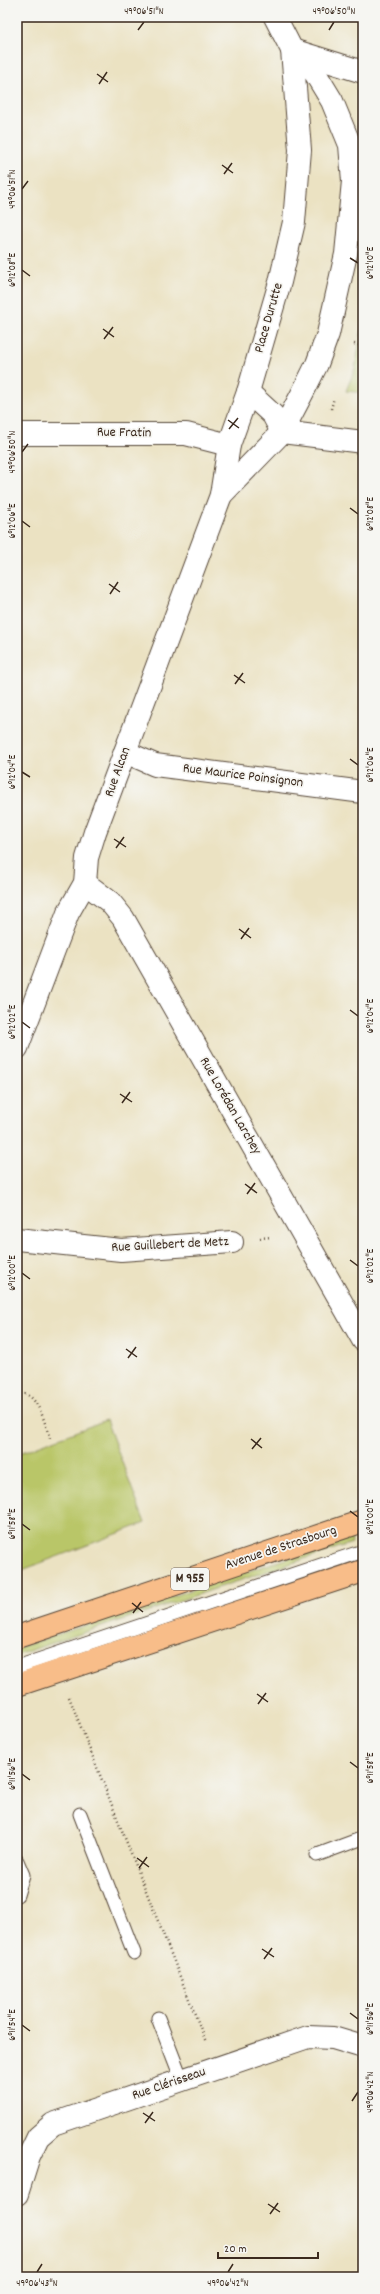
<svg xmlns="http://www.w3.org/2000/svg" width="380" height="2294" font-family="Dekko,sans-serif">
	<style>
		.green { fill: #b9c668; stroke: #7a7843 }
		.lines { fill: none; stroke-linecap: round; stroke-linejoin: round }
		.service-casing { stroke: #554637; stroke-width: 15 }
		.minor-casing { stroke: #554637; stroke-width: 24 }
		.tertiary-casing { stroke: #554637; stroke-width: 24 }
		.primary-casing { stroke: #554637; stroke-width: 24 }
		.path { stroke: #554637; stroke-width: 2.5; stroke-dasharray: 1 3; stroke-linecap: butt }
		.service { stroke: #fff; stroke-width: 13 }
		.minor { stroke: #fff; stroke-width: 22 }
		.tertiary { stroke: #fff; stroke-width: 22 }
		.primary { stroke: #f8bd89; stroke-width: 22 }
		.ticks { fill: none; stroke: #3b2a1e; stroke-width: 1.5 }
		.labels { text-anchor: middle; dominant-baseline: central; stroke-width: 3.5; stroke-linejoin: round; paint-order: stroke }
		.shield { fill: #f6f6f2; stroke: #73675e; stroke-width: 1 }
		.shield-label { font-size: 13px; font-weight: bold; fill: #3b2a1e }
		.street-label { font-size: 14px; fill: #3b2a1e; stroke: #f6f6f2 }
		.neatline { fill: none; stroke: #3b2a1e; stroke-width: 1.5 }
		.ticks-label { font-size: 10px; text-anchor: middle; fill: #3b2a1e }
	</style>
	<rect width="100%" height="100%" fill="#f6f6f2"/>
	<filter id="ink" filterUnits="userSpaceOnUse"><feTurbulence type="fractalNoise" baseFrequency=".025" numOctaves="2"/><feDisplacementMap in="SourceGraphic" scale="8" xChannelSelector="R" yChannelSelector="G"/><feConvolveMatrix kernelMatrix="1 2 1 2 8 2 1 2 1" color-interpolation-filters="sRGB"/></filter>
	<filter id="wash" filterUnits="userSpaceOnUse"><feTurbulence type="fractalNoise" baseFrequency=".012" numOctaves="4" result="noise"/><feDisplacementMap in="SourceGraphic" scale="16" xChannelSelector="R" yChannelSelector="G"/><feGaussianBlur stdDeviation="0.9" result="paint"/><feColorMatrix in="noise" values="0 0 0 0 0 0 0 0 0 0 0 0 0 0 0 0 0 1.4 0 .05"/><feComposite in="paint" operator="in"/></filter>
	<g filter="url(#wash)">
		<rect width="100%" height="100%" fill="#ebe2c2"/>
		<g class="green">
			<path d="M363,323V393L346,391L355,368Z"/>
			<path d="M106,1420L145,1523L17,1572V1454Z"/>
			<path d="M351,1537L352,1543L17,1655V1648Z"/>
		</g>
	</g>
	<g filter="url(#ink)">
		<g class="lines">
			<g class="service-casing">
				<g id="service">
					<path d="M17,1667L363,1551"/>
					<path d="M80,1814L134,1953"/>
					<path d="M317,1855L363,1838"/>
					<path d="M17,1861L23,1875L17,1895"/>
					<path d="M158,2018L182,2080"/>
				</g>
			</g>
			<g class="minor-casing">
				<g id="minor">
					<path d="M292,50L363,72"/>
					<path d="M282,432L363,442"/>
					<path d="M17,434H186L229,445"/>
					<path d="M125,752L155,765L363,792"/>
					<path d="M85,883L110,902L123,918L363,1340"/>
					<path d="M17,1239L121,1250L232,1242"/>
					<path d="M17,2194L29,2156L38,2137L53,2124L308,2037L333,2038L363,2047"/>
				</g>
			</g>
			<g class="tertiary-casing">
				<g id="tertiary">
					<path d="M248,392L273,415L282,432"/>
					<path d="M221,495L282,432L303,392L317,364L328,334L346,254L353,181L350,145L332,101L315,73L292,50L275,17"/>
					<path d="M17,1048L68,913L85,883L87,858L95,832L221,495L229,445L248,392L280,282L294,222L300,150L292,50"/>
				</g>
			</g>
			<g class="primary-casing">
				<g id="primary">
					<path d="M17,1637L363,1521"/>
					<path d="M17,1685L363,1571"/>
				</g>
			</g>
			<g class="path">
				<path d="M354,344L363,346"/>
				<path d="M331,409L334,398"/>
				<path d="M260,1238L271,1237"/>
				<path d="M17,1391C40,1394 44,1423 51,1441"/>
				<path d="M69,1697L206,2042"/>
			</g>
			<use href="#service" class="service"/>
			<use href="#minor" class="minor"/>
			<use href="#tertiary" class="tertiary"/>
			<use href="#primary" class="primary"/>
		</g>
	</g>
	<path class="ticks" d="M138,30L144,22M329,30L334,22M97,74L108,82M99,84L107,72M222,165L233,173M224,174L232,163M22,189L28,181M350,258L358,263M22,270L30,276M103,329L114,337M104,339L113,327M228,420L239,428M229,429L238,418M22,452L28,444M350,508L358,514M22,521L30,527M109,584L120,592M110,594L118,582M234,675L245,683M235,684L243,673M350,759L358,765M22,772L30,777M114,839L126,847M116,848L124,837M239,929L251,938M241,939L249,928M350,1010L358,1016M22,1022L30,1028M120,1094L132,1102M122,1103L130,1092M245,1184L257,1193M247,1194L255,1183M350,1260L358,1266M22,1273L30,1279M126,1349L137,1357M128,1358L136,1347M251,1439L262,1448M252,1449L261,1438M350,1511L358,1517M22,1524L30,1530M132,1603L143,1612M133,1613L141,1602M257,1694L268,1702M258,1704L266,1693M350,1762L358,1768M22,1774L30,1780M137,1858L149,1867M139,1868L147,1857M262,1949L274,1957M264,1959L272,1948M350,2013L358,2019M22,2025L30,2031M352,2101L358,2092M143,2113L155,2121M145,2123L153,2112M268,2204L280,2212M270,2214L278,2203M37,2272L42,2264M228,2272L233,2264"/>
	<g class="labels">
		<rect class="shield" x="171" y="1568" width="38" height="22" rx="3"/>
		<g class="shield-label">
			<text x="190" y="1579">M 955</text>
		</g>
		<g class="street-label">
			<text transform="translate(269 318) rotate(-74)">Place Durutte</text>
			<text transform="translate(124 433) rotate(1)">Rue Fratin</text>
			<text transform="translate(118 772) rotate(-70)">Rue Alcan</text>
			<text transform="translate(243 776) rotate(7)">Rue Maurice Poinsignon</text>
			<text transform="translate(230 1106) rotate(60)">Rue Lorédan Larchey</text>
			<text transform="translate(170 1245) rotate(-3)">Rue Guillebert de Metz</text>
			<text transform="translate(281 1548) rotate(-18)">Avenue de Strasbourg</text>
			<text transform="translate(169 2084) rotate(-19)">Rue Clérisseau</text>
		</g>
	</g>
	<rect width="380" height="2294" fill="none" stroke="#f6f6f2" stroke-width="44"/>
	<path d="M218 2252v6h100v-6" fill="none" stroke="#3b2a1e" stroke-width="2"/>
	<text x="224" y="2252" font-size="12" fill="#3b2a1e" stroke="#f6f6f2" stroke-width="3" paint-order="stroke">20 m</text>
	<rect x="22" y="22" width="336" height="2250" class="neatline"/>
	<g class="ticks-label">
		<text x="144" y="14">49°06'51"N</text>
		<text x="334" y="14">49°06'50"N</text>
		<text transform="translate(11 189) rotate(-90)" y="4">49°06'51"N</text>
		<text transform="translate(369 263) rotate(-90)" y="4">6°12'10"E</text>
		<text transform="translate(11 270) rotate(-90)" y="4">6°12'08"E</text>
		<text transform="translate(11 452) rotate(-90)" y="4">49°06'50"N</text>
		<text transform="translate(369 514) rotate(-90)" y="4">6°12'08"E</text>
		<text transform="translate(11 521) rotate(-90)" y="4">6°12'06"E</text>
		<text transform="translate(369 765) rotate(-90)" y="4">6°12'06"E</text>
		<text transform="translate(11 772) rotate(-90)" y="4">6°12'04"E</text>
		<text transform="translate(369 1016) rotate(-90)" y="4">6°12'04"E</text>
		<text transform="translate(11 1022) rotate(-90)" y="4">6°12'02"E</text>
		<text transform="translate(369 1266) rotate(-90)" y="4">6°12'02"E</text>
		<text transform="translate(11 1273) rotate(-90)" y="4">6°12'00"E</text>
		<text transform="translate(369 1517) rotate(-90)" y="4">6°12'00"E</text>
		<text transform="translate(11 1524) rotate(-90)" y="4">6°11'58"E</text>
		<text transform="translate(369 1768) rotate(-90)" y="4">6°11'58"E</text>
		<text transform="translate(11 1774) rotate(-90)" y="4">6°11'56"E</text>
		<text transform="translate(369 2019) rotate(-90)" y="4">6°11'56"E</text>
		<text transform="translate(11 2025) rotate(-90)" y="4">6°11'54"E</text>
		<text transform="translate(369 2092) rotate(-90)" y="4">49°06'42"N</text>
		<text x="37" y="2286">49°06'43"N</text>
		<text x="228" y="2286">49°06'42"N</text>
	</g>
</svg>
